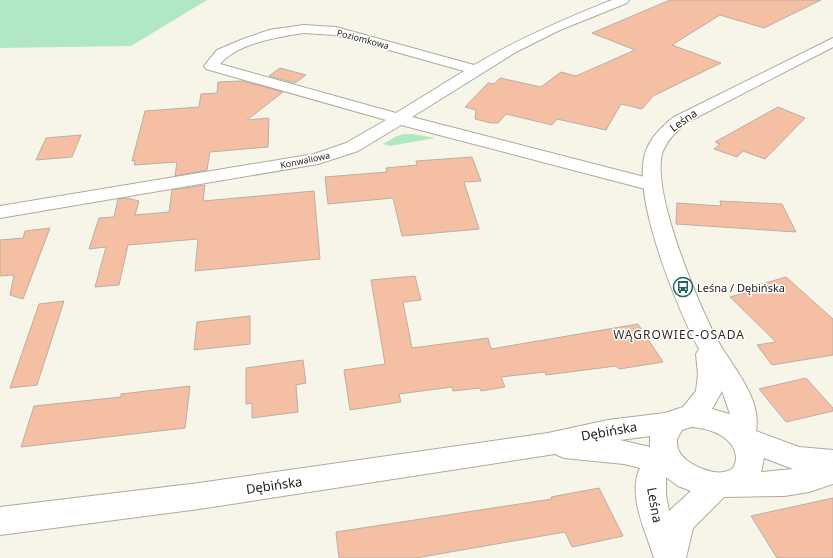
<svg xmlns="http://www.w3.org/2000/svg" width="833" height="558" font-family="'Noto Sans',sans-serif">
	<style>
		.green { fill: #b0e8c4 }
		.building { fill: #f5bfa3; stroke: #baaea8 }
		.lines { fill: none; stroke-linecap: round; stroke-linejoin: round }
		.minor-casing { stroke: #acaa9f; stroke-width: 2 }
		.tertiary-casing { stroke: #acaa9f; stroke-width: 2 }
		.minor { fill: #fff; fill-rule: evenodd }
		.tertiary { fill: #fff; fill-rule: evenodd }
		.labels { text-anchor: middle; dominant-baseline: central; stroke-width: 3; stroke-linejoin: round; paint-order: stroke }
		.far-street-label { font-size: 9px; fill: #23221e; stroke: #fff }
		.street-label { font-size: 11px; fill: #23221e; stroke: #fff }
		.poi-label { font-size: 11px; fill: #23221e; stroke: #fff; text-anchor: start }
		.neighbourhood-label { font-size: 12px; letter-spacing: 1px; fill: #302e25; stroke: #fff }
		.near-street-label { font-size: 13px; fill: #23221e; stroke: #fff }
	</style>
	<rect width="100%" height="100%" fill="#f7f5e8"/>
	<g class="green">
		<path d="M0,0H207L131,46L0,48Z"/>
		<path d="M404,134H413L435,138L390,146L383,144L397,136Z"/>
	</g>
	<g class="building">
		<path d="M670,0H821L764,28L720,15L672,45L721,63L653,96L642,109L621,104L606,130L557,119L552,125L506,114L498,123H491L475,119L476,110L465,107L488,83L494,84L500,78L541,87L561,72L576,76L635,50L592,33Z"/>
		<path d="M280,68L306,75L295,83L269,76Z"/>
		<path d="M242,81L283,92L247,120L269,118L268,147L210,152L207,170L175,176L177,162L134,165L135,160L132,161L145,111L199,107L201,94L217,93L218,82Z"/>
		<path d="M778,107L805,118L765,159L743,151L737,157L714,149L720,144L715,142Z"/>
		<path d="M81,135L72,157L36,160L46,138Z"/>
		<path d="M472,157L481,181L464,182L479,229L402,236L393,198L328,204L325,177L387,172L386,168L417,165L416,161Z"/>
		<path d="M205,185L203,201L314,191L320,259L195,271L198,239L128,245L119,285L95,287L106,247L89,249L99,218L114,217L118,199L127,198L139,201L135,215L169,212L172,190Z"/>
		<path d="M720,201L782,204L796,232L676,224L677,203L721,206Z"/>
		<path d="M50,228L23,299L10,295L14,275L0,276V240L23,238L25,231Z"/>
		<path d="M415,276L421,300L403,302L412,348L488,338L491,349L638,324L663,362L619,369L616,366L546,375L545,372L501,377L505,387L481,391L480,388L453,391L452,387L399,394L401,402L350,410L344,370L385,364L371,280Z"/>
		<path d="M786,277L833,319V355L772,365L757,345L776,342L730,297L751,291L748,288Z"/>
		<path d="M64,301L37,385L10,388L39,304Z"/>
		<path d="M250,316V344L194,350L197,322Z"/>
		<path d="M303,360L306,383L296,385L298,412L252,418V403L246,404V368Z"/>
		<path d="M806,378L833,408V411L786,422L759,389Z"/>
		<path d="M190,386L185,428L21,447L34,406L121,397V394Z"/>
		<path d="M599,488L623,536L572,547L565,532L416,558H339L336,532L552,499L551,497Z"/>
		<path d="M833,498V558H777L751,516Z"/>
	</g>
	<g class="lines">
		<g class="minor-casing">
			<path id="minor" d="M612,0H629L627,3L560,30L516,52L412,117L660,181L662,185L660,189L653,191L401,125L358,151L318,164L0,218V206L314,154L346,143L386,120L206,69L204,66L217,50L243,39L269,30L304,25L336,27L474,65C518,39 564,19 612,0ZM304,33L335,35L464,71L396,113L220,64C238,43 278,37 304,33Z"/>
		</g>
		<g class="tertiary-casing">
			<path id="tertiary" d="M833,38V47L686,123C676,132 666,141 662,154C652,194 698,304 718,341C733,368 762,398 756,431L799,447L833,450V484L809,492L784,496L724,497L693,528L686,558H654C646,532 627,495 640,468L624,464L564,458L555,454L199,509L0,535V507L199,483L548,433L608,420L665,413L683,407L696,391L698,374L696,354L699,349C677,309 632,197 645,154C649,139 662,126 674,117ZM722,391L730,414L712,409ZM691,427C709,428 734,436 736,457C736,461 735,466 733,468C720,480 685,465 679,451C677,448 677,443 677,439L682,430ZM650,436V447L620,440ZM764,458L793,469L761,472ZM666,477L678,486L691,491L669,511L666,495Z"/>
		</g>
		<use href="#minor" class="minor"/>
		<use href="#tertiary" class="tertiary"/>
	</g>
	<defs>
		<g id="bus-ring" transform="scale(1)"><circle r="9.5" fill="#fff" stroke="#1f675d" stroke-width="1.5"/><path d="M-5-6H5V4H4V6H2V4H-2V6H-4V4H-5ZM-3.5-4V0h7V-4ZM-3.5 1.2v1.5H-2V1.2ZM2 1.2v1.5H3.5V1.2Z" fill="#1f675d"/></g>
	</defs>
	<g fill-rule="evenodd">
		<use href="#bus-ring" x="683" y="287"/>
	</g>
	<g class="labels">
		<g class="far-street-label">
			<text transform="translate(363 39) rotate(15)">Poziomkowa</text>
			<text transform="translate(305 160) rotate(-12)">Konwaliowa</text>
		</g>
		<g class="street-label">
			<text transform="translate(683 120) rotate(-35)">Leśna</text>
		</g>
		<g class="poi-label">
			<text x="697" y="287">Leśna / Dębińska</text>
		</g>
		<g class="neighbourhood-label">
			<text x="679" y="334">WĄGROWIEC-OSADA</text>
		</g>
		<g class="near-street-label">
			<text transform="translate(609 431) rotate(-10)">Dębińska</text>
			<text transform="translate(274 485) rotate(-8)">Dębińska</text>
			<text transform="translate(655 505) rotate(80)">Leśna</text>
		</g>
	</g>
</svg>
